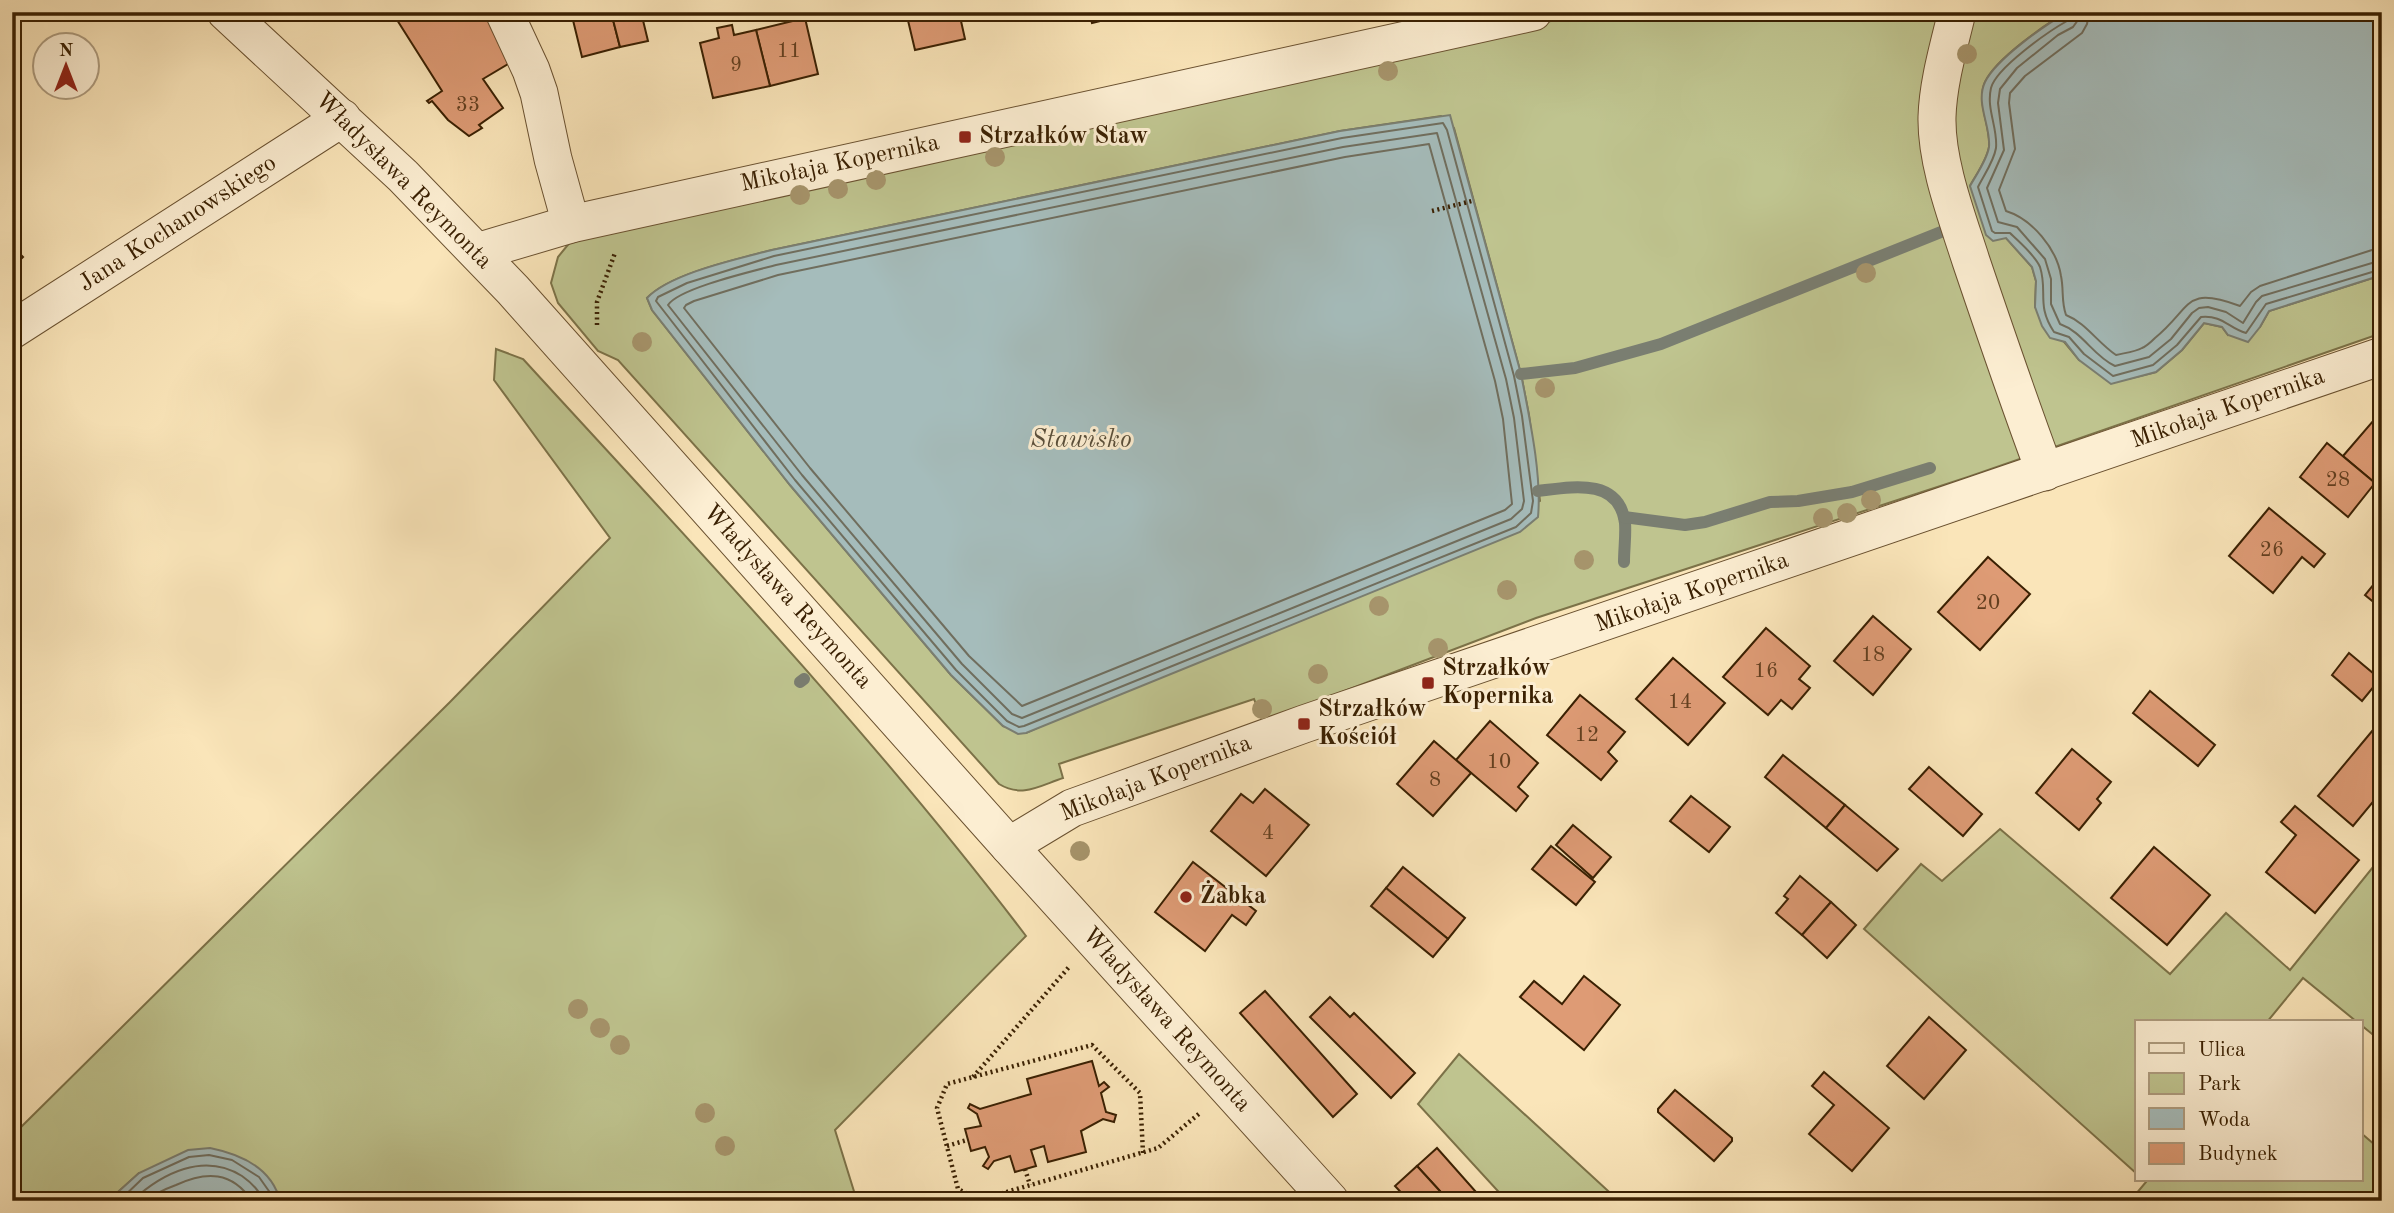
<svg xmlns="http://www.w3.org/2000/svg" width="2394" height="1213" font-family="'Old Standard TT',serif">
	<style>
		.green { fill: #bfc48f; stroke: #7c7248; stroke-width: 2; fill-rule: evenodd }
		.water { fill: #a5bcbb; stroke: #7a7e71; stroke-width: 2 }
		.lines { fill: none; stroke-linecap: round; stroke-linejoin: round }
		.shore { stroke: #706e5e; stroke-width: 2 }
		.stream { stroke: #7a7e71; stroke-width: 12 }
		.building { fill: #de9b75; stroke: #3a2002; stroke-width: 2 }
		.minor-casing { stroke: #6a5130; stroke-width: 39 }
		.path { stroke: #3a2002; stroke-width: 4.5; stroke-dasharray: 2 3.5; stroke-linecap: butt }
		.minor { stroke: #fceed2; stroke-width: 37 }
		.tree { fill: #a6946b }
		.poi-dot { fill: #8f2418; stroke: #fceed2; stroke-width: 2.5 }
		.labels { text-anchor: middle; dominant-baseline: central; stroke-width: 6; stroke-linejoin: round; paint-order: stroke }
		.number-label { font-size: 21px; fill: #633f1f }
		.poi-label { font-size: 24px; font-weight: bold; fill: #3a2002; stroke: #fceed2; text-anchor: start }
		.street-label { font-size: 24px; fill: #3a2002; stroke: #fceed2 }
		.water-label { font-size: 26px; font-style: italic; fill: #5a4f3a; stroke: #fceed2 }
	</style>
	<rect width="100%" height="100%" fill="#fae5b9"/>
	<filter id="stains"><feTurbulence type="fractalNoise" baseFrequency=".00286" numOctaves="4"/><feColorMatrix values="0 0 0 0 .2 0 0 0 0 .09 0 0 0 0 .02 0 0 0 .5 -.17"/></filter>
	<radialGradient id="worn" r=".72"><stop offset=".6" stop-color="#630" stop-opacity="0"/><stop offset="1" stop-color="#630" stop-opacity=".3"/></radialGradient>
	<g class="green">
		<path d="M1591,12H2068C2045,24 1996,59 1985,82C1976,103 1991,126 1989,147C1987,160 1976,175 1970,186L2006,238L2032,267L2036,281L2035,307L2079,360L2128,379L2156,372L2182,350L2204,323L2222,327L2228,335L2260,327L2269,311L2382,275V333L1968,477L1536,618L1263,722L1254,699L1059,764L1063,778C1039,786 1022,798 999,784L618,360L598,351L558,303L551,283L558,257L571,241ZM1441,116L1454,128L1521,374L1529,415L1540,501L1026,733L1003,726L951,675L790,485L652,310L647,298C671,273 739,259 772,250L1340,131Z"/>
		<path d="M496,349L523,359C695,547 872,733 1026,936L835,1130L857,1201H280L278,1192L139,1173L108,1201H12V1136L450,702L610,538L494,380Z"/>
		<path d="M2000,829L2170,974L2226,913L2290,970L2373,867L2382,876V1042L2361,1025V1022H2357L2303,978L2267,1022H2137V1174L1864,929L1921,864L1942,881Z"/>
		<path d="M1459,1054L1619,1201H1507L1418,1104Z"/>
		<path d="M2361,1133L2382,1151V1201H2130L2146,1182L2144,1180H2361Z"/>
	</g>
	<g class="water">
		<path d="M2068,12H2382V275L2269,311L2260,327L2248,342L2228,335L2222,327L2204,323L2182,350L2156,372L2111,384L2079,360L2065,342L2050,338L2042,326L2035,307L2036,281L2032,267L2006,238L1993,241L1986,235L1970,186C1976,175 1987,160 1989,147C1991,126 1975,103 1985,82C1996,59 2046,24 2068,12Z"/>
		<path d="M1450,115L1521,374C1529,416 1542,474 1538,517L1520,532L1026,733L1018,734L1003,726L951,675L790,485L652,310L647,298C671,273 738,259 772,250L1340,131Z"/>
		<path d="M210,1148C240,1154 272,1168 280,1201H108L139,1173L188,1150Z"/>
	</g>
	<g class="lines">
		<g class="shore">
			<path d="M2070,12L2067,21C2049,31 1996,68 1991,88C1986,109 1998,128 1996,148C1994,161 1984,175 1978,187L1992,231L1995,233H2010C2019,242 2035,255 2040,267C2048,292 2036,305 2054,332L2069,337L2084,354L2113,376L2153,365L2177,345L2201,317C2223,315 2228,328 2246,333L2266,304L2382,269"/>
			<path d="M2078,12V20L2073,27L2058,35L2017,68L2000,89L1998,103L2004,150L1987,188L1998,222L2017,227L2045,259L2051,279V304L2060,324C2083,332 2093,356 2115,366L2149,357L2171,339L2192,313L2199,308L2208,307L2226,312L2243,323L2256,302L2262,296L2382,260"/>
			<path d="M2089,12L2087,24L2082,33L2025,76L2010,93L2009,103L2015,149L1999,190L2006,211C2032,219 2057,249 2061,276C2064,290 2061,301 2066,315C2086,323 2097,342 2116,355C2124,353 2135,352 2142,348C2147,346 2151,342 2155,338C2193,307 2183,285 2240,306L2251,292L2260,286L2372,250L2382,249"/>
			<path d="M1443,123L1447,130L1514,376L1522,416L1533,501L1531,513L1516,527L1024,726L1019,727L1007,721L956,670L795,480L656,301L658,297L687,283L774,256L1342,138Z"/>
			<path d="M1437,133L1506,379L1514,418L1524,501L1522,509L1511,519L1022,718L1012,714L962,664L802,475L668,305C679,288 754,271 776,265L1343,147Z"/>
			<path d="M1429,144L1495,381L1503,419L1512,504L1505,510L1022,706L969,656L810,468L684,308L686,305L694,301L778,275L1345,157Z"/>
			<path d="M119,1201L143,1178L189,1157L209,1155L232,1160L259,1177L271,1194L273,1201"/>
			<path d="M132,1201C162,1173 204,1152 242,1176C252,1183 259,1190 264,1201"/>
			<path d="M147,1201C155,1193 165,1189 176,1185C206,1171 232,1171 252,1201"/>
		</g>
		<g class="stream">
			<path d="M1521,374L1575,368L1661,344L1946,230"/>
			<path d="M1538,491C1571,487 1619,477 1625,523C1626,535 1624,549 1624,562"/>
			<path d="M1624,517L1685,525L1705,522L1770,502L1798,501L1852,492L1930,468"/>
			<path d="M800,682L804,679"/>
		</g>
	</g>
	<g class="building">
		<path d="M392,12H484L513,61L483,79L503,108L479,125L482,128L469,136L448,120L432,101L429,103L427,101L442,91Z"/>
		<path d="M571,12H611L620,47L582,57Z"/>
		<path d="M611,12H641L648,41L620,47Z"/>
		<path d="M906,12H959L965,39L915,50Z"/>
		<path d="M1089,12H1137L1092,23Z"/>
		<path d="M805,18L818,74L770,86L756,30Z"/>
		<path d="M732,25L734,35L756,30L770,86L713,98L700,43L719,38L717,28Z"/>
		<path d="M12,246L23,257L12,268Z"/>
		<path d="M2373,421L2382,428V489L2343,456Z"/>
		<path d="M2327,443L2375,483L2348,517L2300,477Z"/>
		<path d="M2269,508L2325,554L2314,567L2302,557L2273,593L2229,556Z"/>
		<path d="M1988,557L2030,594L1980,650L1938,612Z"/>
		<path d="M2382,574V609L2365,595Z"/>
		<path d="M1873,616L1911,649L1873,695L1834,661Z"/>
		<path d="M1766,628L1810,666L1799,679L1810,688L1792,709L1781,700L1768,715L1723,677Z"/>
		<path d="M2349,653L2380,679L2362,701L2332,675Z"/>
		<path d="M1673,658L1725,703L1688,745L1636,699Z"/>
		<path d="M2150,691L2215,745L2198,766L2133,713Z"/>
		<path d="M1580,695L1625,732L1608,752L1617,761L1601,780L1547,735Z"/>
		<path d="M1490,721L1538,763L1518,787L1528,796L1516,811L1456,760Z"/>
		<path d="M2373,730L2382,737V791L2353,826L2318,796Z"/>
		<path d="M1434,741L1471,773L1433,816L1397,784Z"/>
		<path d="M2072,749L2111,782L2097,799L2101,803L2079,830L2036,793Z"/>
		<path d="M1783,755L1845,805L1826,828L1765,777Z"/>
		<path d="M1929,767L1982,814L1963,836L1909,789Z"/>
		<path d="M1265,789L1309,825L1266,876L1211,831L1241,794L1253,803Z"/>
		<path d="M1691,796L1730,827L1709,852L1670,821Z"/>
		<path d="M1845,805L1898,849L1877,871L1826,828Z"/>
		<path d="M2295,806L2359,860L2315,913L2266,872L2296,835L2281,822Z"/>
		<path d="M1573,825L1611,857L1593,878L1556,845Z"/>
		<path d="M1551,846L1595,882L1576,905L1532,869Z"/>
		<path d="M2154,847L2210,895L2167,945L2111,898Z"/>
		<path d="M1193,862L1256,911L1246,925L1232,915L1205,951L1155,912Z"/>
		<path d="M1403,867L1465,918L1448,939L1386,888Z"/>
		<path d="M1800,876L1831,902L1802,935L1776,913L1788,899L1784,896Z"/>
		<path d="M1386,888L1448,939L1433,957L1371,906Z"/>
		<path d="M1831,902L1856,925L1827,958L1802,935Z"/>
		<path d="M1584,976L1620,1005L1584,1050L1520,997L1534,981L1562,1004Z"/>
		<path d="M1265,991L1357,1094L1333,1117L1240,1013Z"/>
		<path d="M1330,997L1350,1017L1354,1013L1415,1073L1391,1098L1310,1017Z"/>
		<path d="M1929,1017L1966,1050L1924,1099L1887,1066Z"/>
		<path d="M1092,1061L1099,1086L1104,1082L1109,1087L1101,1093L1106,1112L1116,1115L1114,1122L1103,1119L1081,1131L1086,1152L1048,1162L1044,1146L1031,1150L1036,1166L1015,1172L1010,1156L994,1161L988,1169L983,1166L989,1157L985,1147L971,1151L965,1129L981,1126L977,1114L968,1108L970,1104L980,1109L1031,1094L1027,1079Z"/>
		<path d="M1824,1072L1889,1128L1852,1171L1809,1134L1834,1105L1812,1086Z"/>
		<path d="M1675,1090L1732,1138V1141L1714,1161L1658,1112V1109Z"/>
		<path d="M1437,1148L1484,1201H1449L1417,1166Z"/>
		<path d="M1417,1166L1449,1201H1409L1395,1186Z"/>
	</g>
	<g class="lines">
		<g class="minor-casing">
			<g id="minor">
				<path d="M226,12L403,176L513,290L1009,846L1330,1201"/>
				<path d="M504,12L531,70L539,93L553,159L571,224"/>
				<path d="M1957,12C1949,46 1938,82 1937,117C1936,163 1957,217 1971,261C1995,332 2019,402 2045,472"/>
				<path d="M477,252L571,224L1533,12"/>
				<path d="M12,330L342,118"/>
				<path d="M1009,846L1072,808L1304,724L2382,356"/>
			</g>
		</g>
		<g class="path">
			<path d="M1432,211L1472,201"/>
			<path d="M597,325V302L615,253"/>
			<path d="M973,1077L1069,967"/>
			<path d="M947,1146L967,1140"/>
			<path d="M1143,1153L1140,1093L1092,1045L947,1084L937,1108L958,1189L979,1200L1158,1148L1200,1113"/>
			<path d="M1025,1169L1030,1185"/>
		</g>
		<use href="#minor" class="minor"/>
	</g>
	<g class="tree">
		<circle cx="1967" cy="54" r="10"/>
		<circle cx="1388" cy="71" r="10"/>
		<circle cx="995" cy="157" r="10"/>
		<circle cx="876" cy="180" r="10"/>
		<circle cx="838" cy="189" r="10"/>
		<circle cx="800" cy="195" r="10"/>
		<circle cx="1866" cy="273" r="10"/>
		<circle cx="642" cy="342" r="10"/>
		<circle cx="1545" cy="388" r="10"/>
		<circle cx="1871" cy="500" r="10"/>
		<circle cx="1847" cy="513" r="10"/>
		<circle cx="1823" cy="518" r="10"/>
		<circle cx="1584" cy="560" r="10"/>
		<circle cx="1507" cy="590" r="10"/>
		<circle cx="1379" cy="606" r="10"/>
		<circle cx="1438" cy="648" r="10"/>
		<circle cx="1318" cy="674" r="10"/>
		<circle cx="1262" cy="709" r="10"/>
		<circle cx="1080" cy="851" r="10"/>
		<circle cx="578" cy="1009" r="10"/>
		<circle cx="600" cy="1028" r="10"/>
		<circle cx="620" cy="1045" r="10"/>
		<circle cx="705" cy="1113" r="10"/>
		<circle cx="725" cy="1146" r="10"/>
	</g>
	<g class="poi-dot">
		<rect x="958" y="130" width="14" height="14" rx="3.5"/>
		<rect x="1421" y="676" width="14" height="14" rx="3.5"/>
		<rect x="1297" y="717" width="14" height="14" rx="3.5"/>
		<circle cx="1186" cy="897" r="7"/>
	</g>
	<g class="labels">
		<g class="number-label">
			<text x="789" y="51">11</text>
			<text x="736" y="65">9</text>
			<text x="468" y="105">33</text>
			<text x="2338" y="480">28</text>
			<text x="2272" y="550">26</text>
			<text x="1988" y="603">20</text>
			<text x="1873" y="655">18</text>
			<text x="1766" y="671">16</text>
			<text x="1680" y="702">14</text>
			<text x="1587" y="735">12</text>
			<text x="1499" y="762">10</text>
			<text x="1435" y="780">8</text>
			<text x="1268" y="833">4</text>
		</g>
		<g class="poi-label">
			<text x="979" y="137">Strzałków Staw</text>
			<text x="1442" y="669">Strzałków<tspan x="1442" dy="28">Kopernika</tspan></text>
			<text x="1318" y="710">Strzałków<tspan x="1318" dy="28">Kościół</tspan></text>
			<text x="1200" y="897">Żabka</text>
		</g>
		<g class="street-label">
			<text transform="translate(840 164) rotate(-12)">Mikołaja Kopernika</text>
			<text transform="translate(403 181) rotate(45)">Władysława Reymonta</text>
			<text transform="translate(178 224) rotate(-33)">Jana Kochanowskiego</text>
			<text transform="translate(2228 409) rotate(-19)">Mikołaja Kopernika</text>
			<text transform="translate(1692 593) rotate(-19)">Mikołaja Kopernika</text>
			<text transform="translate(787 597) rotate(48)">Władysława Reymonta</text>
			<text transform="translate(1156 779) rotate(-21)">Mikołaja Kopernika</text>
			<text transform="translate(1166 1020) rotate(48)">Władysława Reymonta</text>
		</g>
		<g class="water-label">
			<text x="1081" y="440">Stawisko</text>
		</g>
	</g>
	<rect width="2394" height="1213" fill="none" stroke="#fae5b9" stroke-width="42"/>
	<rect x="14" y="14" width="2366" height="1185" fill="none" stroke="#3a2002" stroke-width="3.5"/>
	<rect x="21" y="21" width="2352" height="1171" fill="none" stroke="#3a2002" stroke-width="2"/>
	<rect x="2135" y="1020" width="228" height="161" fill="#fceed2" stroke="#ae9c7f" stroke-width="2"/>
	<rect x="2149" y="1043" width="35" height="10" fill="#fceed2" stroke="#ae9c7f" stroke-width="2"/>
	<text x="2198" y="1056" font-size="21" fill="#3a2002">Ulica</text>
	<rect x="2149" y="1073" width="35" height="21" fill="#bfc48f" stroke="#ae9c7f" stroke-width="2"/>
	<text x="2198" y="1090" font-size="21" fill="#3a2002">Park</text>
	<rect x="2149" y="1108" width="35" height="21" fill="#a5bcbb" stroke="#ae9c7f" stroke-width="2"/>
	<text x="2198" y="1126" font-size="21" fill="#3a2002">Woda</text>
	<rect x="2149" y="1143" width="35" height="21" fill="#de9b75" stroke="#ae9c7f" stroke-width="2"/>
	<text x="2198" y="1160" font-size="21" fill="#3a2002">Budynek</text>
	<g transform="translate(66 66)"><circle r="33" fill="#fceed2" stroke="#ae9c7f" stroke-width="2"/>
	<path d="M0-5L12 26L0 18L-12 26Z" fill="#8f2418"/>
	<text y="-10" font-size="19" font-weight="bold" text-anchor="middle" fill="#3a2002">N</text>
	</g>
	<rect width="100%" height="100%" filter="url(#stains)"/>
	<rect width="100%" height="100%" fill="url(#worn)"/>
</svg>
